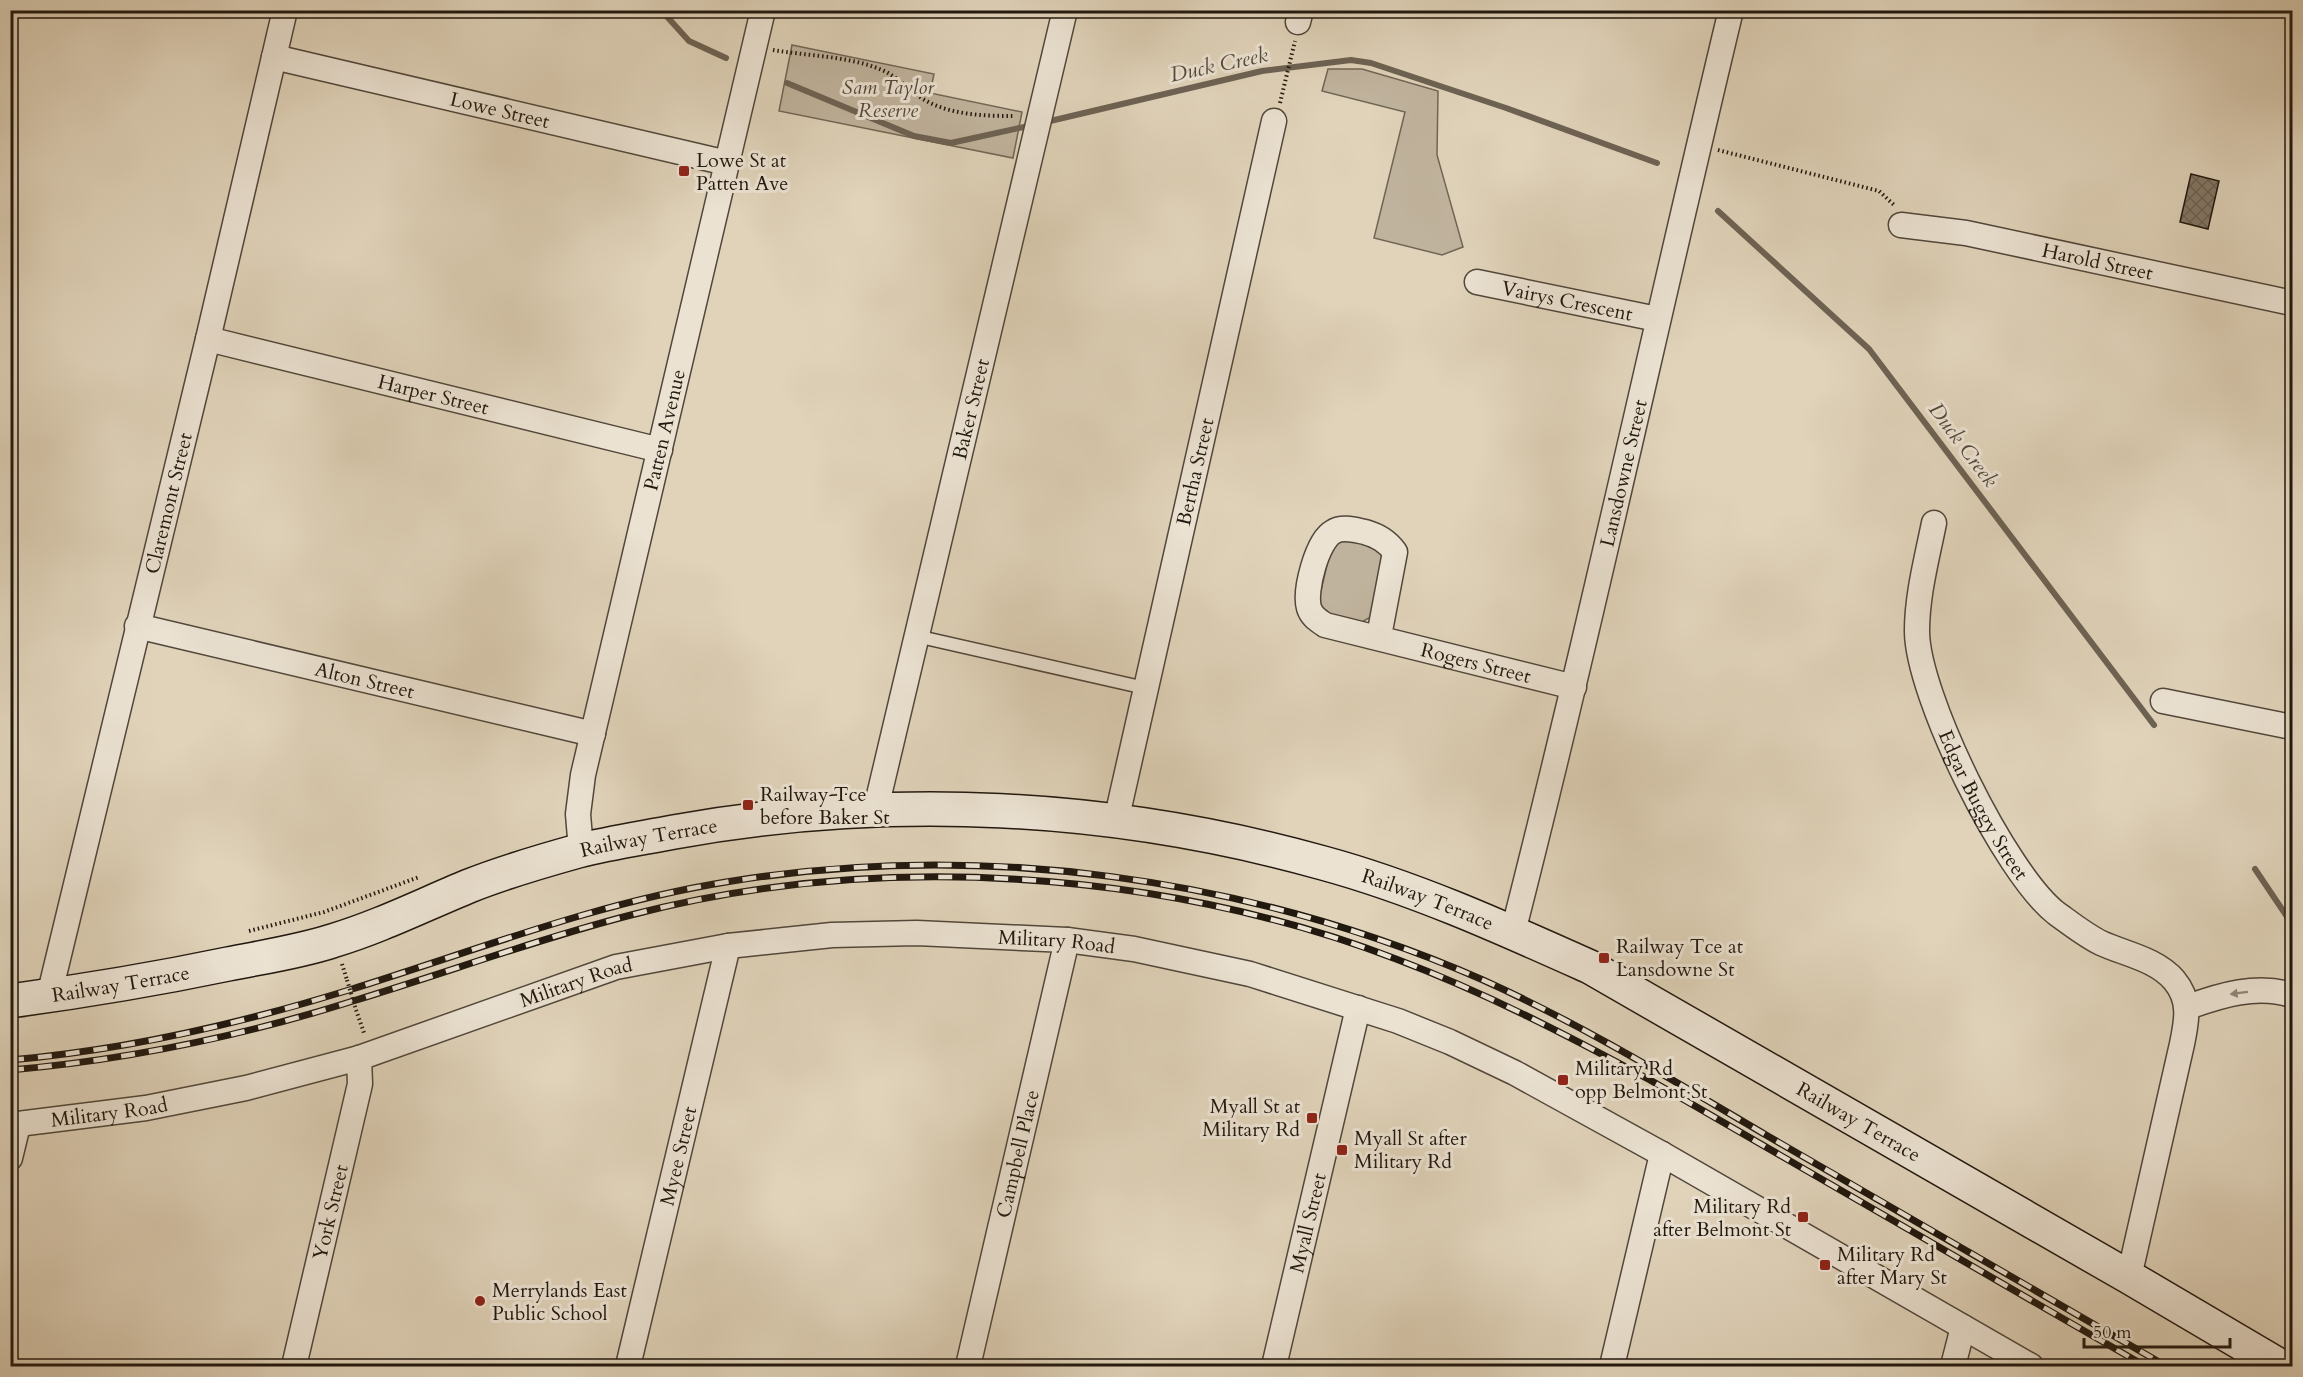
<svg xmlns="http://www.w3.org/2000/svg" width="2303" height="1377" font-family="Cardo,serif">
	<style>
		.green { fill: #c0b39d; stroke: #706656; stroke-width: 1.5 }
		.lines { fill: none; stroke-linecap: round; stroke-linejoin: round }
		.stream { stroke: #6d6253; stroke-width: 6 }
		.building { fill: url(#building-cross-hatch); stroke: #21180f; stroke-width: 1.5 }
		.lane-casing { stroke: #51473a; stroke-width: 15 }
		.street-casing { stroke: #51473a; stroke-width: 27 }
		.secondary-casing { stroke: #21180f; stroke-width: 36 }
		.path { stroke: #21180f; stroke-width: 4; stroke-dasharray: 1.5 3; stroke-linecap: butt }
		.lane { stroke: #ebe2d2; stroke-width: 12 }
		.street { stroke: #ebe2d2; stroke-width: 24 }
		.secondary { stroke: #ebe2d2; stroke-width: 33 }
		.rail-casing { stroke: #21180f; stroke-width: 7 }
		.rail { stroke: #ebe2d2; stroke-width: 4.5; stroke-dasharray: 14; stroke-linecap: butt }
		.path-bridge { stroke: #21180f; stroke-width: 4; stroke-dasharray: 1.5 3; stroke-linecap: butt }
		.oneway { fill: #90877a }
		.poi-dot { fill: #8f2418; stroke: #ebe2d2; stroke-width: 2 }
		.labels { text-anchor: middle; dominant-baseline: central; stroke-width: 6; stroke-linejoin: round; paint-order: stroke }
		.park-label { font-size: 20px; font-style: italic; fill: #51463a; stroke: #ebe2d2 }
		.street-label { font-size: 20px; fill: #21180f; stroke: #ebe2d2 }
		.poi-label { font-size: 20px; fill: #21180f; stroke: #ebe2d2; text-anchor: start }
		.water-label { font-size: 21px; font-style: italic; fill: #53493c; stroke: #ebe2d2 }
	</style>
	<defs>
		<pattern id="building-cross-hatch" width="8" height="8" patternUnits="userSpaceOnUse" patternTransform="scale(1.5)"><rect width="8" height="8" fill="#847968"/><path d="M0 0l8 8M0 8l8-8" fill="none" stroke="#6c6254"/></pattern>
	</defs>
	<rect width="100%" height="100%" fill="#e0d3ba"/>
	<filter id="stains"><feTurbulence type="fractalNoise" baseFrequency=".00333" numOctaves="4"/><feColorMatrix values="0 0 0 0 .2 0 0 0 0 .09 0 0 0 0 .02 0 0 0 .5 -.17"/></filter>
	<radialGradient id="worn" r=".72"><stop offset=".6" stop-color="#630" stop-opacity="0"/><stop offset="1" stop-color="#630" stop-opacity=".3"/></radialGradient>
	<g class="green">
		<path d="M792,45L934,74L930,93L1022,112L1013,158L779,111Z"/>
		<path d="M1328,69H1362L1438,91L1437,155L1463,247L1442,255L1374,238L1405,112L1322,91Z"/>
		<path d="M1345,539L1376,546L1383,553L1371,614L1369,618L1360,623L1327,616L1318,603L1332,544Z"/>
	</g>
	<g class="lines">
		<g class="stream">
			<path d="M661,10L689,41L726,58"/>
			<path d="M787,83L914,136L951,143L1033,125"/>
			<path d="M1046,122L1262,71L1351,60L1371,63L1506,108L1657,163"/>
			<path d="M1718,211L1869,349L2154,725"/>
			<path d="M2255,869L2292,924"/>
		</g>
	</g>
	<path class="building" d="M2191,174L2219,181L2208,229L2180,222Z"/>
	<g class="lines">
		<g class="lane-casing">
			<path id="lane" d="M916,636L1145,688"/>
		</g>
		<g class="street-casing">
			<g id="street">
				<path d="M1298,22L1301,10"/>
				<path id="s1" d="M274,57L727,163"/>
				<path id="s2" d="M1901,225L1966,233L2292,303"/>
				<path id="s3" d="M1477,282L1657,319"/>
				<path id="s4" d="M208,339L660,450"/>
				<path id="s5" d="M1934,523C1927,558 1917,595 1917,631C1917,695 2005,873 2056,913C2070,923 2085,935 2101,943C2125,954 2156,959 2174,980C2191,1000 2187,1020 2182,1044L2129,1277"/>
				<path id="s6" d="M137,626L593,734"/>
				<path id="s7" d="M1379,636L1395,552C1387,541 1378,536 1365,532C1355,530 1342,526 1333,532C1317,541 1304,591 1309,608C1312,617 1318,620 1325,625L1574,687"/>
				<path d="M2163,701L2292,727"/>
				<path id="s8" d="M876,808L1065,10"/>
				<path id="s9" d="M1116,821L1274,121"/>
				<path id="s10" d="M581,850L578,814L583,775L763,10"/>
				<path id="s11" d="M1513,932C1591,626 1657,318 1731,10"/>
				<path id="s12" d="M49,996L208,339L285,10"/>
				<path d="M2188,1007C2221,995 2257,984 2292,995"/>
				<path id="s13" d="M10,1125L146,1108L246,1088L359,1058L616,967L728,946L832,935L917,933L1067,940L1134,949L1250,974L1398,1021L1450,1042L1515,1073L1662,1154L2031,1366"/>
				<path d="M10,1158L18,1125"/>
				<path id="s14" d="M294,1366L360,1084L359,1058"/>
				<path id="s15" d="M628,1366L728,946"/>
				<path id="s16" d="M968,1366L1067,940"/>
				<path id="s17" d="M1274,1366L1358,1008"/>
				<path d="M1612,1366L1662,1154"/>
				<path d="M1953,1366L1963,1327"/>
			</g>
		</g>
		<g class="secondary-casing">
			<g id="secondary">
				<path id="s18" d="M10,1001C84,991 156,979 228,964C263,957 298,952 332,941C379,927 423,905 469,886C504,872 542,861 578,851C609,843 643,838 674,832C890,793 1112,804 1323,863C1415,888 1503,928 1590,967L2129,1277L2280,1366"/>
			</g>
		</g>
		<g class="path">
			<path d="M773,50C808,56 849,56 882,70C898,77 909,90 923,99C949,115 984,116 1013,116"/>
			<path d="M1280,103L1295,41"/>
			<path d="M1718,150L1879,191L1894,205"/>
			<path d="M249,931L324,912L419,877"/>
			<path d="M342,964L347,980"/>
			<path d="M356,1010L364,1033L366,1032"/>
		</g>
		<use href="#lane" class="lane"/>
		<use href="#street" class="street"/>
		<use href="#secondary" class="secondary"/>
		<g class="rail-casing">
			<g id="rail">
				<path d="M10,1060C126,1050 239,1024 349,990C474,951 596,903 726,882C981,840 1247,877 1483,980C1581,1024 1674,1081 1766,1135C1900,1212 2033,1289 2166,1366"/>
				<path d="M10,1070C127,1060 242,1036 353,1001C446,973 537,939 631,915C875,851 1160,869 1396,959C1484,992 1567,1035 1650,1080L2145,1366"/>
			</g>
		</g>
		<use href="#rail" class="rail"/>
		<path class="path-bridge" d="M347,980L356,1010"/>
	</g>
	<defs><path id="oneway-solid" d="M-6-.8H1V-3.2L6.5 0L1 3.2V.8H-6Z" transform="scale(1.5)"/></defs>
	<use class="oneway" href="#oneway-solid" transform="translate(2239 993) rotate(173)"/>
	<g class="poi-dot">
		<rect x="678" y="165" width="12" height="12" rx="3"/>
		<rect x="742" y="799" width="12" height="12" rx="3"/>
		<rect x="1598" y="952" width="12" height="12" rx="3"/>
		<rect x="1557" y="1074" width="12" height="12" rx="3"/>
		<rect x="1306" y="1112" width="12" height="12" rx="3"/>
		<rect x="1336" y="1144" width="12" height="12" rx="3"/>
		<rect x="1797" y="1211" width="12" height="12" rx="3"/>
		<rect x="1819" y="1259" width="12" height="12" rx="3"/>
		<circle cx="480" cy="1301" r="6"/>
	</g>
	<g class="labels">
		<g class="park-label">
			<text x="888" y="87">Sam Taylor<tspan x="888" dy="23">Reserve</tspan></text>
		</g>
		<g class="street-label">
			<text stroke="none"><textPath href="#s1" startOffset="232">Lowe Street</textPath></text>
			<text stroke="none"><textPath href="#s2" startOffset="200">Harold Street</textPath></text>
			<text stroke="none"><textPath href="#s3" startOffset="92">Vairys Crescent</textPath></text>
			<text stroke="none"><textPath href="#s4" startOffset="232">Harper Street</textPath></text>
			<text stroke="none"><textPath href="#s8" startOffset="410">Baker Street</textPath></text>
			<text stroke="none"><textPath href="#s10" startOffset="430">Patten Avenue</textPath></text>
			<text stroke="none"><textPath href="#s9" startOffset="358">Bertha Street</textPath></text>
			<text stroke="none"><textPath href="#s11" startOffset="472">Lansdowne Street</textPath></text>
			<text stroke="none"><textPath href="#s12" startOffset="507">Claremont Street</textPath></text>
			<text stroke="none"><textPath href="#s7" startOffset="417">Rogers Street</textPath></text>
			<text stroke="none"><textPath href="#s6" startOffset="234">Alton Street</textPath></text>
			<text stroke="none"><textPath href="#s5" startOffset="297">Edgar Buggy Street</textPath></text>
			<text stroke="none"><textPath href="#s18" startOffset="662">Railway Terrace</textPath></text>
			<text stroke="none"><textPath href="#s18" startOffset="1454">Railway Terrace</textPath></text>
			<text stroke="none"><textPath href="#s13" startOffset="1072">Military Road</textPath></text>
			<text stroke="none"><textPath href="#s18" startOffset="112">Railway Terrace</textPath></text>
			<text stroke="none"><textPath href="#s13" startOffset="586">Military Road</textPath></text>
			<text stroke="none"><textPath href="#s13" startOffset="100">Military Road</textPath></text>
			<text stroke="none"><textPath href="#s18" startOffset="1940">Railway Terrace</textPath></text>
			<text stroke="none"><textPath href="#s16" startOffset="218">Campbell Place</textPath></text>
			<text stroke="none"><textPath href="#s15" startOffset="216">Myee Street</textPath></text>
			<text stroke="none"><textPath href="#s14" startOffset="158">York Street</textPath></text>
			<text stroke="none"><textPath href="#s17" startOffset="147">Myall Street</textPath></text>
		</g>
		<g class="poi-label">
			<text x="696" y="160">Lowe St at<tspan x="696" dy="23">Patten Ave</tspan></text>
			<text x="760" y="794">Railway Tce<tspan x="760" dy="23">before Baker St</tspan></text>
			<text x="1616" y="946">Railway Tce at<tspan x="1616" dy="23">Lansdowne St</tspan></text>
			<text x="1575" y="1068">Military Rd<tspan x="1575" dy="23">opp Belmont St</tspan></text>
			<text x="1300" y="1106" text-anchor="end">Myall St at<tspan x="1300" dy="23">Military Rd</tspan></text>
			<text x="1354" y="1138">Myall St after<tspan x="1354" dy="23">Military Rd</tspan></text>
			<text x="1791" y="1206" text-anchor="end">Military Rd<tspan x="1791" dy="23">after Belmont St</tspan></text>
			<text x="1837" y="1254">Military Rd<tspan x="1837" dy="23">after Mary St</tspan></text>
			<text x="492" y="1290">Merrylands East<tspan x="492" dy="23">Public School</tspan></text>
		</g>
		<g class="water-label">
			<text transform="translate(1219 65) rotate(-12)">Duck Creek</text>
			<text transform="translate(1963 445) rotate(53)">Duck Creek</text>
		</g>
	</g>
	<rect width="2303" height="1377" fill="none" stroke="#e0d3ba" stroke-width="36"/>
	<rect x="12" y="12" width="2279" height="1353" fill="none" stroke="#21180f" stroke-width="3"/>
	<rect x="18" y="18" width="2267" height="1341" fill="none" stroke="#21180f" stroke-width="1.5"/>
	<path d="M2084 1338v9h146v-9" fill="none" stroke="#21180f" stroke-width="3"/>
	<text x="2093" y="1338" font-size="18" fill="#21180f" stroke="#ebe2d2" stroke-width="4.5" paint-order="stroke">50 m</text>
	<rect width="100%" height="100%" filter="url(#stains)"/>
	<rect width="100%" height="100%" fill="url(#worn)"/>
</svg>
